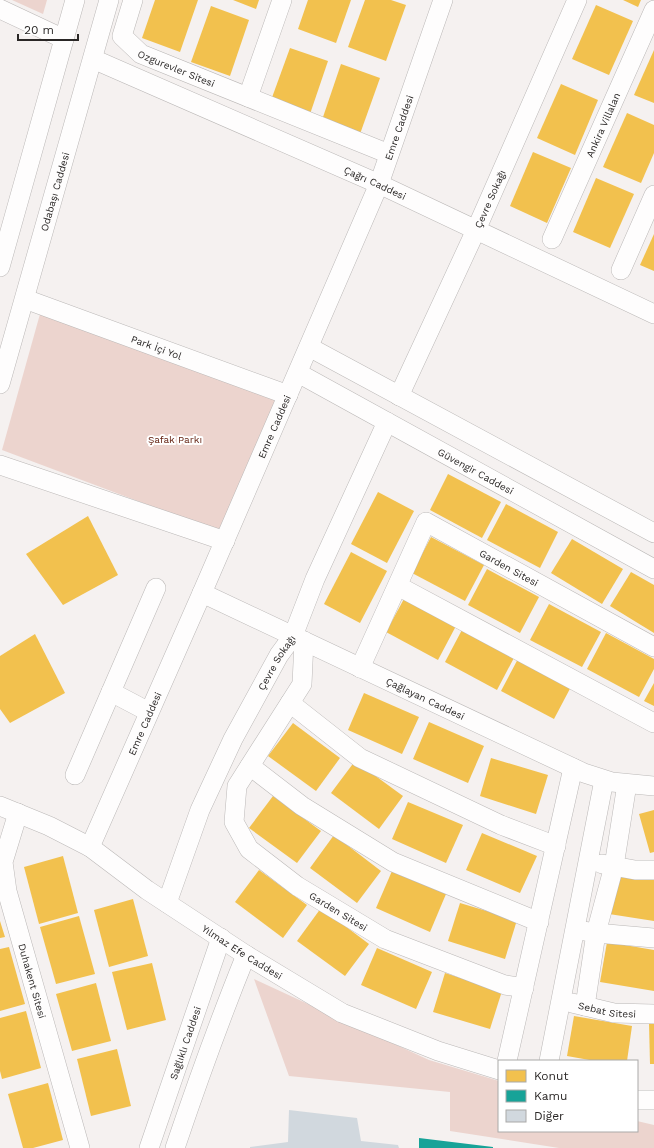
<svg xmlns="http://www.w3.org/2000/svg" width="654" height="1148" font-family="'Work Sans',sans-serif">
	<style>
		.green { fill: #ecd4ce }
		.homes { fill: #f2c14e }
		.public { fill: #17a398 }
		.building { fill: #d1d8de }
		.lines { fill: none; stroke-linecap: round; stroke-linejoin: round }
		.street-casing { stroke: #bbb8b7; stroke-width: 20 }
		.street { stroke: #fefdfd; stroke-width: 19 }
		.labels { text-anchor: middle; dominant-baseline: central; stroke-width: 4; stroke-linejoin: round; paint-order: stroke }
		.street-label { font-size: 10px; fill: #2a2726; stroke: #fff }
		.park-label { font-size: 10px; fill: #642312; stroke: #fff }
	</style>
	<rect width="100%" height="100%" fill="#f5f1f0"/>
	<g class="green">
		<path d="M12,0H47L43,14Z"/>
		<path d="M40,314L277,400L220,532L2,450Z"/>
		<path d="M254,979L429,1060L499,1081V1131H637V1121L654,1125V1148H559L450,1131V1092L289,1076Z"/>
	</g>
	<g class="homes">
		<path d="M155,0H198L180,52L142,38Z"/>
		<path d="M233,0H259L256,9Z"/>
		<path d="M308,0H351L336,43L298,29Z"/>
		<path d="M365,0H391L406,5L386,61L348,47Z"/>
		<path d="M623,0H641L638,7Z"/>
		<path d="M596,5L633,21L609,75L572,59Z"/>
		<path d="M211,6L249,20L230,76L191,62Z"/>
		<path d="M290,48L328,61L309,117L270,103Z"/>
		<path d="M654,50V103L634,95Z"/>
		<path d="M341,64L380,78L360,134L322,120Z"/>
		<path d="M561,84L598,100L575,155L537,138Z"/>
		<path d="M627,113L654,125V153L641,183L603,167Z"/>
		<path d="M533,152L571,168L547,223L510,206Z"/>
		<path d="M596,178L634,194L610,248L573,232Z"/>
		<path d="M654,234V271L640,265Z"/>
		<path d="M448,474L501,502L482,538L430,510Z"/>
		<path d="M378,492L414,511L387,563L351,544Z"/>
		<path d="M506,504L558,532L540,568L487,540Z"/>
		<path d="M88,516L118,575L63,605L26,554Z"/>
		<path d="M431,537L484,565L465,601L412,573Z"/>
		<path d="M572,539L623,569L602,604L551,573Z"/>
		<path d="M351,552L387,571L360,623L324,604Z"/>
		<path d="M487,569L539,597L520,633L468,605Z"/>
		<path d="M631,572L654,585V633L610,606Z"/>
		<path d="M405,597L457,624L438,660L386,632Z"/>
		<path d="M549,604L601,632L582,667L530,640Z"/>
		<path d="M464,626L516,654L497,690L445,662Z"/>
		<path d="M606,633L654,659V669L639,697L587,669Z"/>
		<path d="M35,634L65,693L10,723L0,709V656Z"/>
		<path d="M520,655L573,683L554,719L501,691Z"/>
		<path d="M654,683V706L644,701Z"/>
		<path d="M364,693L419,717L402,754L348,730Z"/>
		<path d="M429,722L484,746L468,783L413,759Z"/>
		<path d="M293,723L340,758L316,791L268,756Z"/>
		<path d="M491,758L548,775L536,814L480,796Z"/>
		<path d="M355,761L403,796L379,829L331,793Z"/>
		<path d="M273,796L321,831L297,863L249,828Z"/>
		<path d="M408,802L463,825L446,863L392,839Z"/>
		<path d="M654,810V852L650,853L639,814Z"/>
		<path d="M482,833L537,856L520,893L466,870Z"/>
		<path d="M334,835L381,871L357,903L310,868Z"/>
		<path d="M63,856L78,913L39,924L24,867Z"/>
		<path d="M259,870L307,905L283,938L235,902Z"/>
		<path d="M392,871L446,894L430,932L376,908Z"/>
		<path d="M615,874L654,880V921L609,914Z"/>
		<path d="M133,899L148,956L109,967L94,910Z"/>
		<path d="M460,903L517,920L505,959L448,941Z"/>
		<path d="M321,908L369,944L345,976L297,941Z"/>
		<path d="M79,916L95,974L56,984L40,927Z"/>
		<path d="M0,921L5,937L0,938Z"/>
		<path d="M607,942L654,950V991L600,982Z"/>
		<path d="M9,947L25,1004L0,1011V949Z"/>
		<path d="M377,948L432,972L416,1009L361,985Z"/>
		<path d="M152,963L166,1020L127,1030L112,972Z"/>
		<path d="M445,973L502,991L490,1029L433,1012Z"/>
		<path d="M96,983L111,1041L72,1051L56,994Z"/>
		<path d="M26,1011L41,1068L2,1079L0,1071V1018Z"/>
		<path d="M574,1016L632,1026L627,1061H595L567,1056Z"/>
		<path d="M649,1023H654V1064H650Z"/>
		<path d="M117,1049L131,1106L91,1116L77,1059Z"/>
		<path d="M48,1083L63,1140L33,1148H23L8,1094Z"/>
	</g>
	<path class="public" d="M419,1138L493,1147V1148H419Z"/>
	<path class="building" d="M289,1110L357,1118L361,1141L398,1145L399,1148H250V1147L288,1142Z"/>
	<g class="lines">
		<g class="street-casing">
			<g id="street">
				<path id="s1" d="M133,0L122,36L141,54L389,154"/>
				<path d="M0,9L64,39"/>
				<path id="s2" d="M93,59L379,184L654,314"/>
				<path d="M248,97L282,0"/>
				<path id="s3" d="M552,239L654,10"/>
				<path d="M0,267L75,0"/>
				<path d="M621,270L654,195"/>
				<path id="s4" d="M25,299L288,395"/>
				<path d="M309,347L654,533"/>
				<path id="s5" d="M298,373L654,569"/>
				<path id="s6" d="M0,384L109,0"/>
				<path id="s7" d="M399,396L476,230L577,0"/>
				<path d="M0,465L225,541"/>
				<path d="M398,586L654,723"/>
				<path id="s8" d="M202,593L584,773L612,782L654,786"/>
				<path id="s9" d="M304,641L302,684L237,786L234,822L249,849L297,886L385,939L505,985L524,988"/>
				<path id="s10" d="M360,668L426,522L654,647"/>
				<path d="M111,692L149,712"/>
				<path d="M290,703L360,758L501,825L556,846"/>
				<path d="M250,766L302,806L393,862L539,922"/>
				<path d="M75,775L156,588"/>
				<path id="s11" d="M0,806L49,826L90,847L147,890L246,955L342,1013L438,1051L499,1070"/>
				<path id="s12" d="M18,813L3,862L7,891L80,1148"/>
				<path id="s13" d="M90,847L202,593L379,184L443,0"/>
				<path d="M602,864L635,870H654"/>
				<path id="s14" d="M167,903L200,810L233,739L279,655L293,636L315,579L365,470L387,422"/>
				<path d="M584,931L596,933L654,938"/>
				<path id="s15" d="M572,1003L614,1013L654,1014"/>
				<path d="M585,1006L596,933L614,866L627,784"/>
				<path d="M507,1061L573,768"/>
				<path d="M549,1061L604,780"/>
				<path d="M637,1100H654"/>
				<path id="s16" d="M149,1148L221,938"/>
				<path d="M175,1148C197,1083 220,1019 246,955"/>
			</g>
		</g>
		<use href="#street" class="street"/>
	</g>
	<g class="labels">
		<g class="street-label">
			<text stroke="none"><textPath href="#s1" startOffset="102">Ozgurevler Sitesi</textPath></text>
			<text stroke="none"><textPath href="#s3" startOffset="125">Ankira Villalan</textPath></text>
			<text stroke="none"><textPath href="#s13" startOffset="783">Emre Caddesi</textPath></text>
			<text stroke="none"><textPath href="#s2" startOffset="308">Çağrı Caddesi</textPath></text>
			<text stroke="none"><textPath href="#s6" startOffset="200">Odabaşı Caddesi</textPath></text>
			<text stroke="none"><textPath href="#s7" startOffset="217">Çevre Sokağı</textPath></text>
			<text stroke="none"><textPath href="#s4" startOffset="140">Park İçi Yol</textPath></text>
			<text stroke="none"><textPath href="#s13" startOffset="459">Emre Caddesi</textPath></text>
			<text stroke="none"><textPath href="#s5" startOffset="203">Güvengir Caddesi</textPath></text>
			<text stroke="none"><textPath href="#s10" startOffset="255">Garden Sitesi</textPath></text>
			<text stroke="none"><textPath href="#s14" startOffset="265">Çevre Sokağı</textPath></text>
			<text stroke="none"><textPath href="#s8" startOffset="247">Çağlayan Caddesi</textPath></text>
			<text stroke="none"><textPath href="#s13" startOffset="135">Emre Caddesi</textPath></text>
			<text stroke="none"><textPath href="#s9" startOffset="340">Garden Sitesi</textPath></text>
			<text stroke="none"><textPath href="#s11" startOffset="284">Yılmaz Efe Caddesi</textPath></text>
			<text stroke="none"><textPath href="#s12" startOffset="174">Duhakent Sitesi</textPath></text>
			<text stroke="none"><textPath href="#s15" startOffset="36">Sebat Sitesi</textPath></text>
			<text stroke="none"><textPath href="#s16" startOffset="111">Sağlıklı Caddesi</textPath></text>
		</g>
		<g class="park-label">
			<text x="175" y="439">Şafak Parkı</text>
		</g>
	</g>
	<rect x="498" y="1060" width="140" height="72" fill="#ffffff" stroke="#aaa9a8"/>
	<rect x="506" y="1070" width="20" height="12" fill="#f2c14e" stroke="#aaa9a8"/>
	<text x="534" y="1080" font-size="12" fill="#2a2726">Konut</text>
	<rect x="506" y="1090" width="20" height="12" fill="#17a398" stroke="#aaa9a8"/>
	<text x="534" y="1100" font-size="12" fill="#2a2726">Kamu</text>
	<rect x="506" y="1110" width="20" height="12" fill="#d1d8de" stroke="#aaa9a8"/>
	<text x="534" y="1120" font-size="12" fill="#2a2726">Diğer</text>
	<path d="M18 34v6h60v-6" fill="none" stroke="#2a2726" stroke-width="2"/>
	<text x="24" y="34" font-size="12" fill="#2a2726" stroke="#ffffff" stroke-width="3" paint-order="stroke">20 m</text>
</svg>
